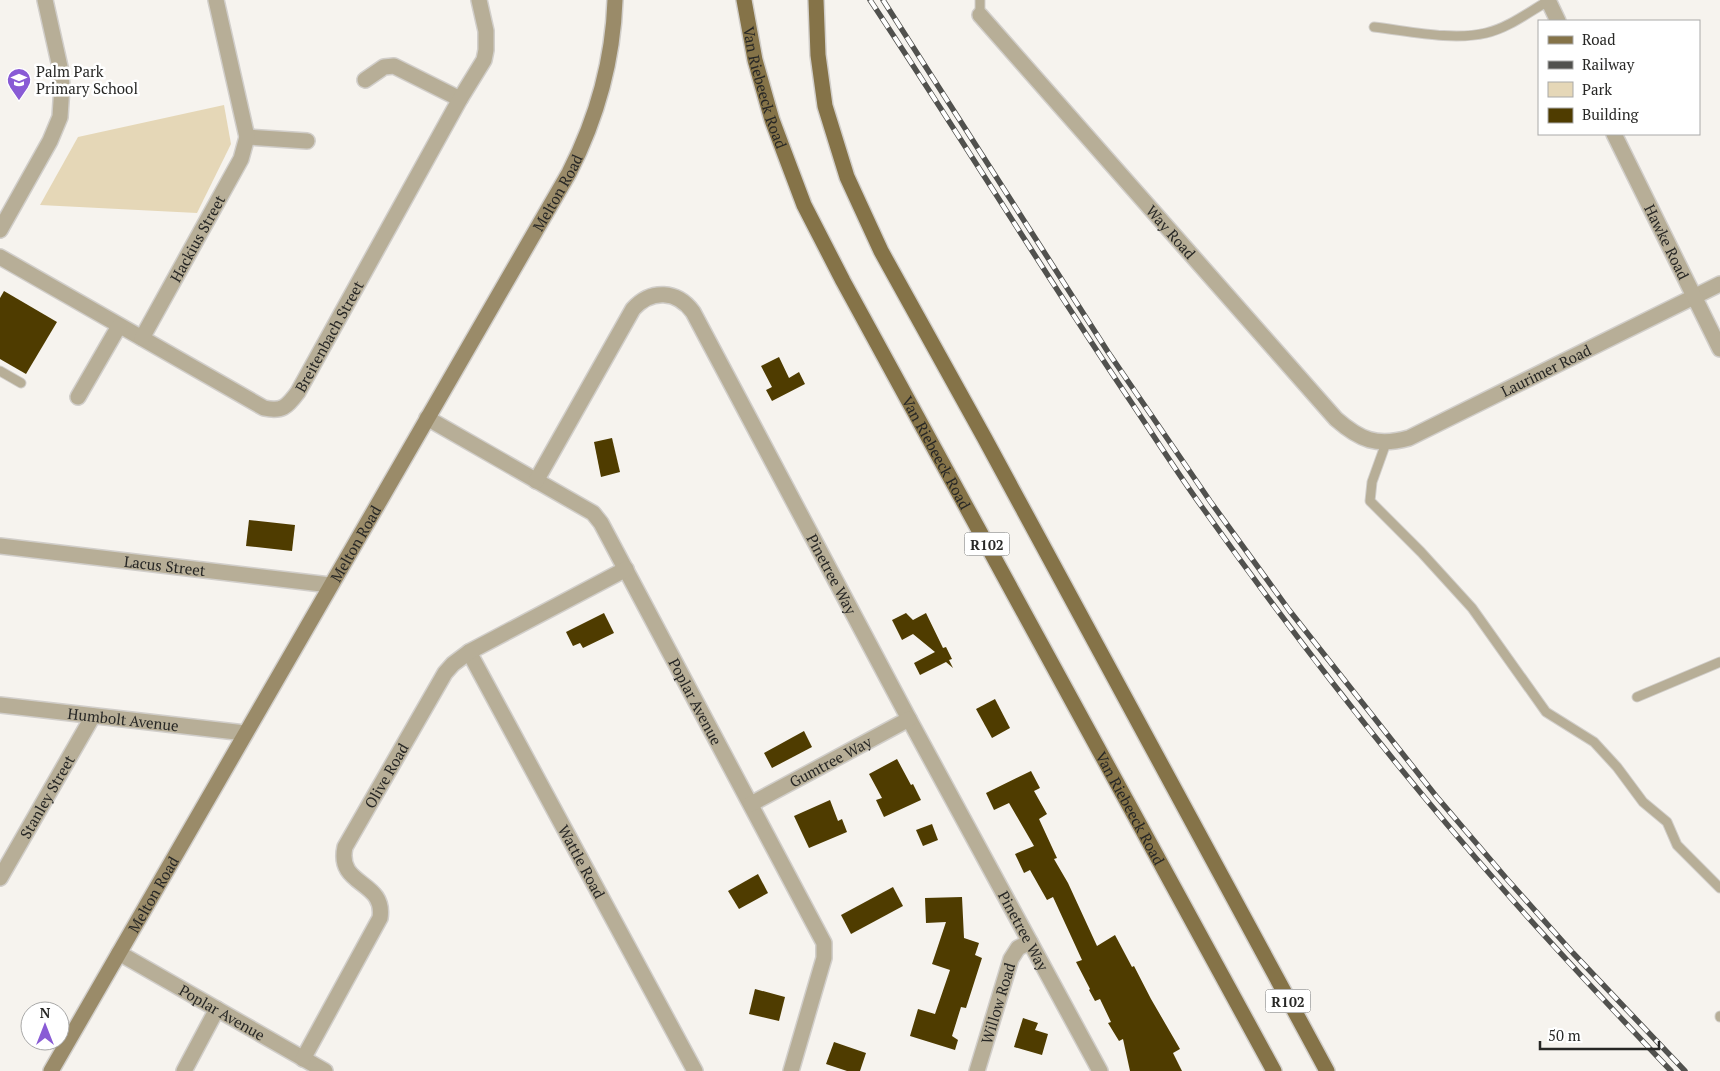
<svg xmlns="http://www.w3.org/2000/svg" width="1720" height="1071" font-family="'PT Serif',serif">
	<style>
		.green { fill: #e5d7b7 }
		.building { fill: #4f3c00 }
		.lines { fill: none; stroke-linecap: round; stroke-linejoin: round }
		.lane-casing { stroke: #d1ceca; stroke-width: 11 }
		.street-casing { stroke: #d1ceca; stroke-width: 18 }
		.secondary-casing { stroke: #d1ceca; stroke-width: 18 }
		.primary-casing { stroke: #d1ceca; stroke-width: 18 }
		.lane { stroke: #b7ae97; stroke-width: 9 }
		.street { stroke: #b7ae97; stroke-width: 15 }
		.secondary { stroke: #9a8b69; stroke-width: 15 }
		.primary { stroke: #857348; stroke-width: 15 }
		.rail-casing { stroke: #51514e; stroke-width: 5.5 }
		.rail { stroke: #fff; stroke-width: 4; stroke-dasharray: 11; stroke-linecap: butt }
		.labels { text-anchor: middle; dominant-baseline: central; stroke-width: 5; stroke-linejoin: round; paint-order: stroke }
		.shield { fill: #fff; stroke: #686866; stroke-width: 1 }
		.shield-label { font-size: 14px; font-weight: bold; fill: #272725 }
		.poi-label { font-size: 15px; fill: #272725; stroke: #fff; text-anchor: start }
		.street-label { font-size: 15px; fill: #272725; stroke: #fff }
	</style>
	<rect width="100%" height="100%" fill="#f6f3ee"/>
	<path class="green" d="M224,105L231,144L197,213L40,205L78,137Z"/>
	<g class="building">
		<path d="M4,291L57,322L26,374L0,359V298Z"/>
		<path d="M779,357L789,378L799,372L805,384L772,401L766,390L772,387L761,366Z"/>
		<path d="M612,438L620,472L601,477L594,442Z"/>
		<path d="M249,520L295,525L292,551L246,546Z"/>
		<path d="M604,613L614,633L583,648L580,643L573,646L566,632Z"/>
		<path d="M906,613L913,620L926,613L943,648L946,647L952,659L949,660L953,668L946,662L920,675L914,663L935,652L913,634L902,640L892,620Z"/>
		<path d="M995,699L1010,728L992,738L976,709Z"/>
		<path d="M804,731L812,747L772,768L764,753Z"/>
		<path d="M897,759L911,785L913,784L921,800L884,817L876,800L882,798L869,774Z"/>
		<path d="M1031,771L1040,788L1034,791L1047,814L1039,819L1057,858L1054,859L1068,883L1097,946L1115,935L1132,967L1134,966L1151,999L1180,1049L1173,1053L1182,1071H1130L1123,1039L1119,1041L1108,1023L1111,1022L1100,999L1095,1001L1089,990L1090,989L1076,962L1082,960L1053,897L1047,900L1030,870L1024,873L1015,854L1034,846L1009,803L994,810L986,793Z"/>
		<path d="M830,800L838,821L842,819L847,832L809,848L794,816Z"/>
		<path d="M932,824L938,840L923,846L916,830Z"/>
		<path d="M758,874L768,893L739,909L728,891Z"/>
		<path d="M893,887L903,906L851,934L841,915Z"/>
		<path d="M962,897L964,938L979,943L975,955L982,958L966,1008L961,1007L952,1036L958,1040L955,1050L910,1036L918,1009L935,1014L950,970L932,964L946,922L926,923L925,898Z"/>
		<path d="M755,989L785,997L779,1021L749,1014Z"/>
		<path d="M1023,1018L1038,1023L1035,1030L1048,1034L1042,1055L1014,1047Z"/>
		<path d="M834,1042L866,1053L860,1071H847L826,1064Z"/>
	</g>
	<g class="lines">
		<g class="lane-casing">
			<g id="lane">
				<path d="M980,15V0"/>
				<path d="M1374,27C1409,31 1452,41 1486,33C1508,28 1529,12 1548,1"/>
				<path d="M0,371L21,383"/>
				<path d="M1386,443L1372,482L1370,501L1421,552L1472,608L1546,712L1594,742L1617,767L1643,802L1667,822L1677,845L1720,888"/>
				<path d="M1637,697L1720,662"/>
				<path d="M1720,1017V1016"/>
			</g>
		</g>
		<g class="street-casing">
			<g id="street">
				<path d="M1548,0L1558,21"/>
				<path id="s1" d="M980,15L1336,419C1360,440 1377,447 1409,438L1720,284"/>
				<path d="M365,80L384,67L394,66L460,99"/>
				<path id="s2" d="M1614,134L1720,349"/>
				<path d="M247,137L307,141"/>
				<path d="M0,230L50,141L60,117L62,86L60,67L45,0"/>
				<path id="s3" d="M0,257L264,408C282,412 287,407 298,392L460,99L484,60L486,50V31L479,0"/>
				<path id="s4" d="M142,338L241,159L247,137L216,0"/>
				<path d="M78,397L119,326"/>
				<path id="s5" d="M427,418L593,513L601,523L824,943V958L791,1071"/>
				<path id="s6" d="M536,481L633,309C651,289 677,290 693,312L909,719L1100,1071"/>
				<path id="s7" d="M0,546L330,585"/>
				<path id="s8" d="M469,652L695,1071"/>
				<path id="s9" d="M0,705L245,733"/>
				<path id="s10" d="M751,804L909,719"/>
				<path id="s11" d="M0,878L93,716"/>
				<path id="s12" d="M119,953L325,1071"/>
				<path id="s13" d="M303,1059L380,918C386,880 336,887 345,847L445,673L453,664L469,652L626,569"/>
				<path d="M184,1071L217,1009"/>
				<path id="s14" d="M977,1071L1011,959L1018,948L1030,942"/>
			</g>
		</g>
		<g class="secondary-casing">
			<g id="secondary">
				<path id="s15" d="M51,1071L569,173C597,118 613,62 615,0"/>
			</g>
		</g>
		<g class="primary-casing">
			<g id="primary">
				<path id="s16" d="M744,0L755,60L772,120L804,205L843,281L1274,1071"/>
				<path d="M816,0L818,55L825,106L847,177L881,251L984,437L1327,1071"/>
			</g>
		</g>
		<use href="#lane" class="lane"/>
		<use href="#street" class="street"/>
		<use href="#secondary" class="secondary"/>
		<use href="#primary" class="primary"/>
		<g class="rail-casing">
			<g id="rail">
				<path d="M870,0C957,131 1039,265 1127,396C1152,433 1176,471 1202,507C1296,639 1395,767 1502,888C1557,951 1614,1011 1671,1071"/>
				<path d="M883,0L1108,352L1210,501L1289,610L1436,796L1506,878L1573,953L1685,1071"/>
			</g>
		</g>
		<use href="#rail" class="rail"/>
	</g>
	<defs>
		<g id="school-pin" transform="scale(1.25)"><path d="M0 17L-7.5 6A9.5 9.5 0 1 1 7.5 6Z" fill="#895bd5" stroke="#fff"/><path d="M0-5L7-2L0 1L-7-2ZM-4 1L0 2.5L4 1V4Q0 6-4 4Z" fill="#fff"/></g>
	</defs>
	<g fill-rule="evenodd">
		<use href="#school-pin" x="19" y="80"/>
	</g>
	<g class="labels">
		<g class="shield">
			<rect x="964.5" y="532.5" width="45" height="23" rx="4"/>
			<rect x="1265.5" y="989.5" width="45" height="23" rx="4"/>
		</g>
		<g class="shield-label">
			<text x="987" y="544">R102</text>
			<text x="1288" y="1001">R102</text>
		</g>
		<g class="poi-label">
			<text x="36" y="71">Palm Park<tspan x="36" dy="17">Primary School</tspan></text>
		</g>
		<g class="street-label">
			<text stroke="none"><textPath href="#s16" startOffset="90">Van Riebeeck Road</textPath></text>
			<text stroke="none"><textPath href="#s15" startOffset="1014">Melton Road</textPath></text>
			<text stroke="none"><textPath href="#s1" startOffset="289">Way Road</textPath></text>
			<text stroke="none"><textPath href="#s4" startOffset="114">Hackius Street</textPath></text>
			<text stroke="none"><textPath href="#s2" startOffset="120">Hawke Road</textPath></text>
			<text stroke="none"><textPath href="#s3" startOffset="409">Breitenbach Street</textPath></text>
			<text stroke="none"><textPath href="#s1" startOffset="771">Laurimer Road</textPath></text>
			<text stroke="none"><textPath href="#s16" startOffset="495">Van Riebeeck Road</textPath></text>
			<text stroke="none"><textPath href="#s15" startOffset="609">Melton Road</textPath></text>
			<text stroke="none"><textPath href="#s7" startOffset="166">Lacus Street</textPath></text>
			<text stroke="none"><textPath href="#s6" startOffset="564">Pinetree Way</textPath></text>
			<text stroke="none"><textPath href="#s5" startOffset="406">Poplar Avenue</textPath></text>
			<text stroke="none"><textPath href="#s9" startOffset="124">Humbolt Avenue</textPath></text>
			<text stroke="none"><textPath href="#s10" startOffset="90">Gumtree Way</textPath></text>
			<text stroke="none"><textPath href="#s13" startOffset="328">Olive Road</textPath></text>
			<text stroke="none"><textPath href="#s11" startOffset="94">Stanley Street</textPath></text>
			<text stroke="none"><textPath href="#s16" startOffset="900">Van Riebeeck Road</textPath></text>
			<text stroke="none"><textPath href="#s8" startOffset="238">Wattle Road</textPath></text>
			<text stroke="none"><textPath href="#s15" startOffset="204">Melton Road</textPath></text>
			<text stroke="none"><textPath href="#s6" startOffset="969">Pinetree Way</textPath></text>
			<text stroke="none"><textPath href="#s14" startOffset="71">Willow Road</textPath></text>
			<text stroke="none"><textPath href="#s12" startOffset="119">Poplar Avenue</textPath></text>
		</g>
	</g>
	<rect x="1538" y="20" width="162" height="115" fill="#ffffff" stroke="#a9a9a8"/>
	<rect x="1548" y="36" width="25" height="8" fill="#857348" stroke="#a9a9a8"/>
	<text x="1582" y="45" font-size="15" fill="#272725">Road</text>
	<rect x="1548" y="61" width="25" height="8" fill="#51514e" stroke="#a9a9a8"/>
	<text x="1582" y="70" font-size="15" fill="#272725">Railway</text>
	<rect x="1548" y="82" width="25" height="15" fill="#e5d7b7" stroke="#a9a9a8"/>
	<text x="1582" y="95" font-size="15" fill="#272725">Park</text>
	<rect x="1548" y="108" width="25" height="15" fill="#4f3c00" stroke="#a9a9a8"/>
	<text x="1582" y="120" font-size="15" fill="#272725">Building</text>
	<g transform="translate(45 1026)"><circle r="24" fill="#ffffff" stroke="#a9a9a8"/>
	<path d="M0-4L9 19L0 12L-9 19Z" fill="#895bd5"/>
	<text y="-8" font-size="14" font-weight="bold" text-anchor="middle" fill="#272725">N</text>
	</g>
	<path d="M1540 1041v8h119v-8" fill="none" stroke="#272725" stroke-width="2.5"/>
	<text x="1548" y="1041" font-size="15" fill="#272725" stroke="#ffffff" stroke-width="4" paint-order="stroke">50 m</text>
</svg>
